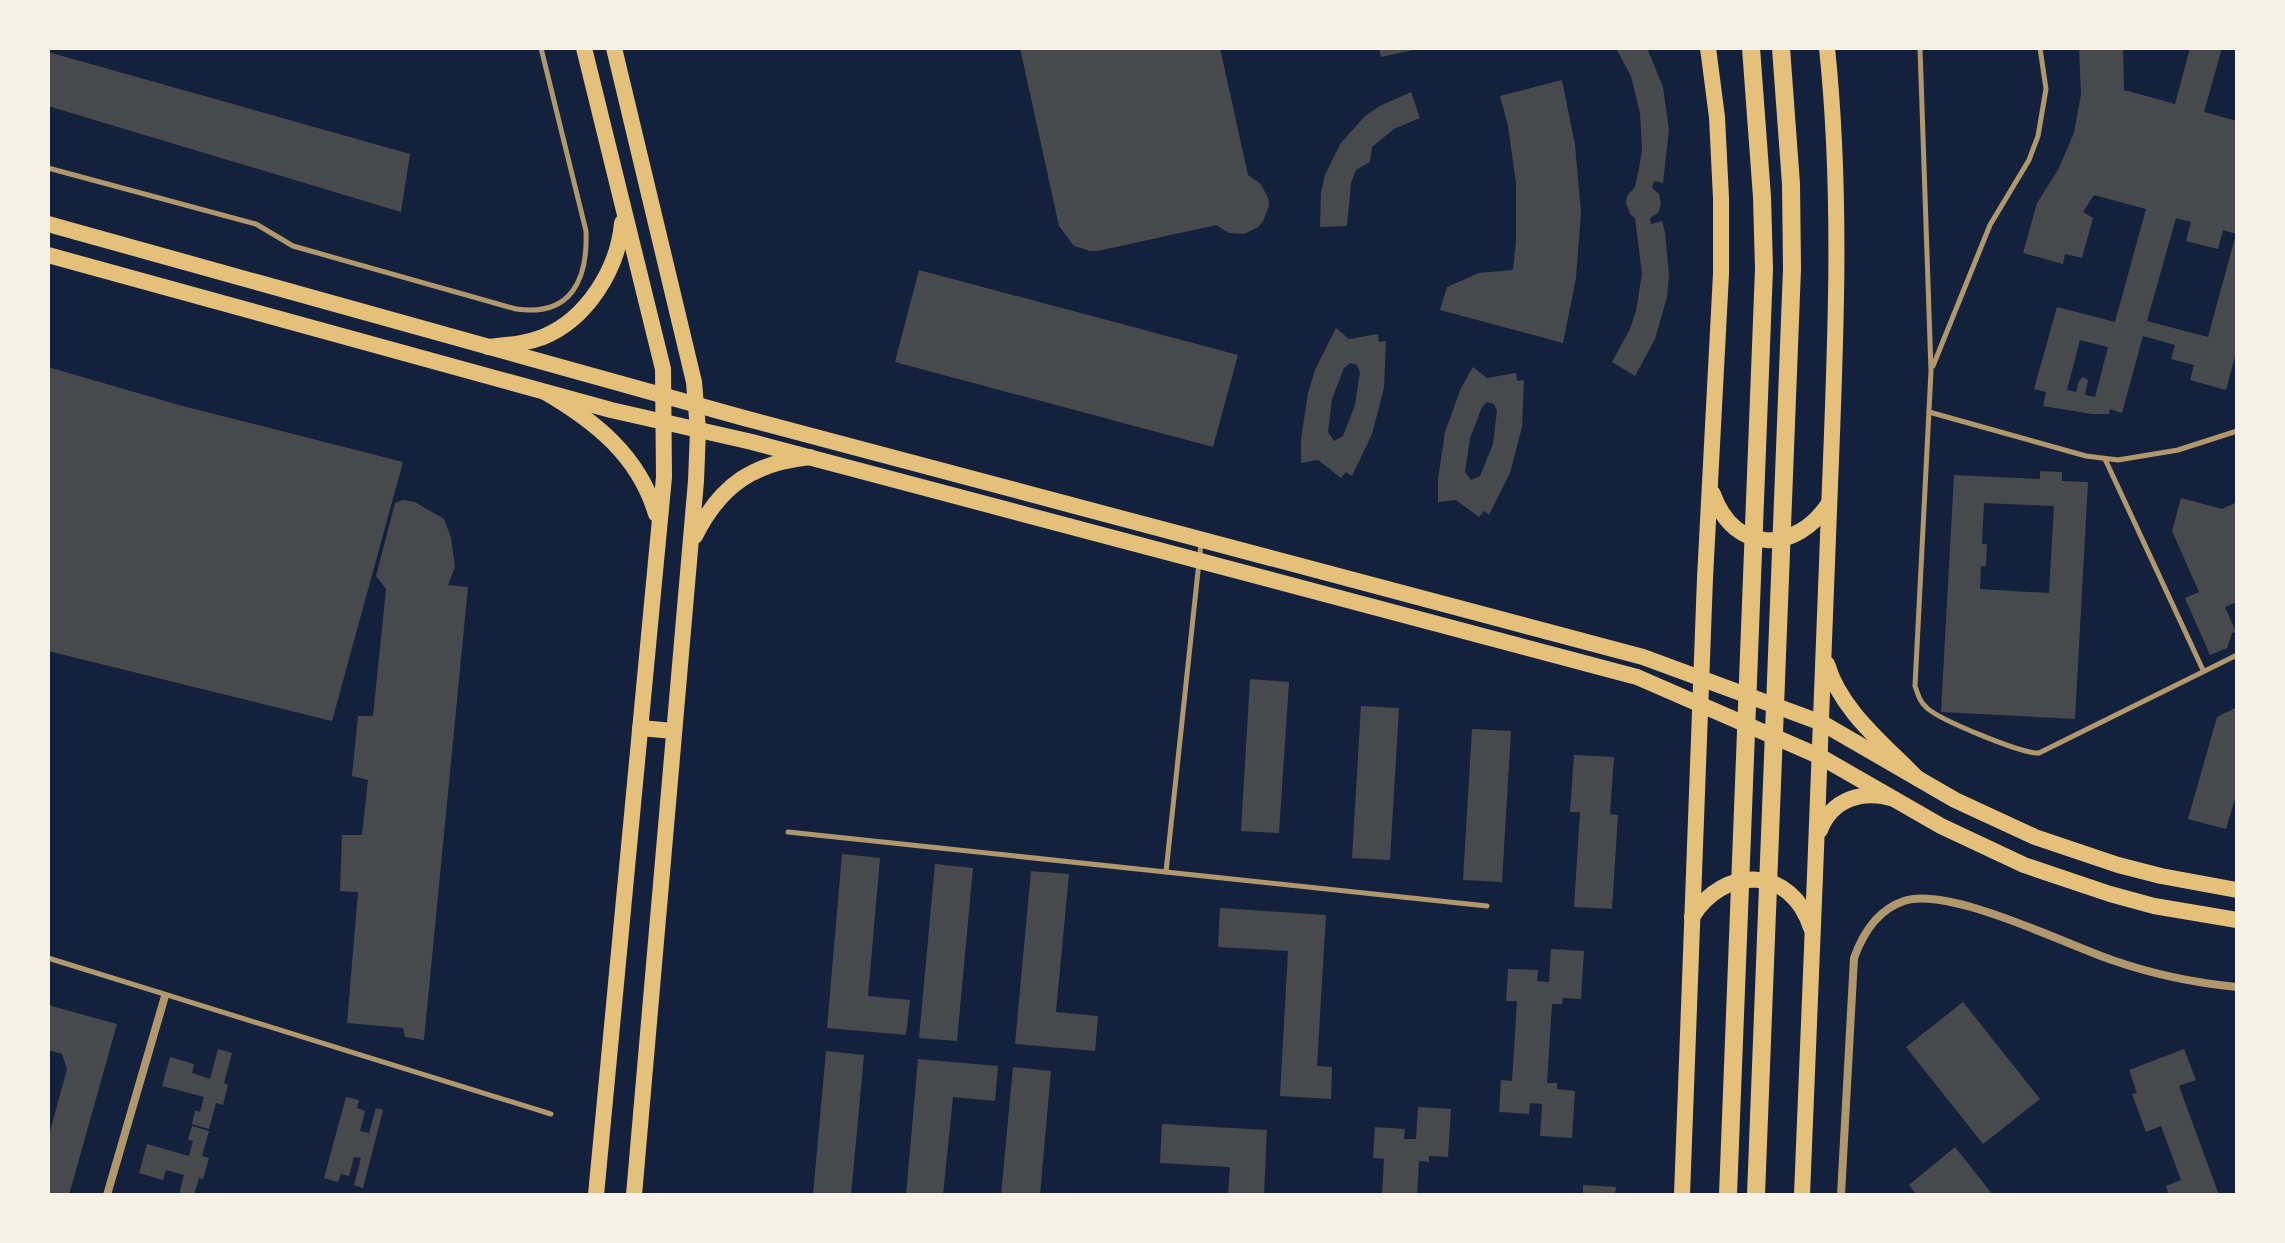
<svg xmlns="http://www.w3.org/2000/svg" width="2285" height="1243" font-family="Helvetica,sans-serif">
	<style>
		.building { fill: #48494c; fill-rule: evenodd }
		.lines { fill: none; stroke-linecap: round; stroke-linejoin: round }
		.service { stroke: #b1986c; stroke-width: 5 }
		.minor { stroke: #b1986c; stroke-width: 8 }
		.secondary { stroke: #e5c07b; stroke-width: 16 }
		.primary { stroke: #e5c07b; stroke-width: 16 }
		.trunk { stroke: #e5c07b; stroke-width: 18 }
	</style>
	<rect width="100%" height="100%" fill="#14213d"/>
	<g class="building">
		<path d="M1020,48H1220L1248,175L1261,184L1268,198L1269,206L1263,221L1258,227L1244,234L1229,233L1216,225L1098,251H1090L1074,246L1059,226Z"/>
		<path d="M1379,48H1417V49L1381,57Z"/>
		<path d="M1616,48H1647L1663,87L1669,130L1663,183L1654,181L1652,188L1659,194L1661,204L1658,213L1650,218L1651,224L1662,221L1665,232L1669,275L1667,297L1655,339L1635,376L1612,362L1630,329L1636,311L1642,274L1635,218L1630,214L1626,203L1627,196L1635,187L1639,168L1642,150L1640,113L1631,76Z"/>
		<path d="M2079,48H2123L2124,90L2175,104L2190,48H2222L2204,112L2237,121V349L2226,390L2190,380L2194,365L2171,359L2175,345L2143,336L2122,413L2110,409L2109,414H2092L2043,406L2046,392L2034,389L2057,307L2115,322L2146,209L2094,195L2083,212L2093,218L2082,258L2065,254L2063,264L2023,253L2037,203L2058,170L2074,133L2081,94ZM2176,218L2191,222L2186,241L2218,249L2223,230L2236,234L2208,337L2147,321ZM2080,340L2108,347L2095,397L2085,395L2088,380L2083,377L2079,381L2076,392L2067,390Z"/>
		<path d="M48,52L410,154L401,212L48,106Z"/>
		<path d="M1562,80L1575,145L1581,212L1576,278L1563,343L1440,310L1447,287L1479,273L1513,270L1516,241V183L1508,126L1500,96Z"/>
		<path d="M1411,92L1420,118L1394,129L1372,147L1370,162L1356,170L1351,183L1347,226L1320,227L1321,193L1325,175L1341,143L1365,116L1380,106Z"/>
		<path d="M919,270L1238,355L1213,447L895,362Z"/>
		<path d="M1336,328L1349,339L1378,334L1379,342L1386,341L1384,388L1372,434L1352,476L1346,472L1341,478L1318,460L1301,463V440L1308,393L1315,370ZM1350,363L1357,365L1360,372L1355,405L1343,436L1334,441L1328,432L1332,399L1344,368Z"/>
		<path d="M48,367L179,405L403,462L332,721L48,651Z"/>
		<path d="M1473,367L1487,378L1516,373L1517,381L1524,380L1522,427L1510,473L1489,515L1484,511L1479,517L1456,500L1438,502V479L1445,432L1461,388ZM1487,402L1494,404L1497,411L1493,444L1480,476L1471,480L1465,472L1470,438L1482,407Z"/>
		<path d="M2040,471L2062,472V481L2088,482L2075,719L1941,712L1954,475L2040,479ZM1984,503L2054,506L2049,593L1980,589L1981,566H1986L1987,544H1982Z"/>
		<path d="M2181,498L2222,509L2237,502V602L2225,607L2236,632L2232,633L2227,648L2210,655L2185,598L2199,592L2172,531Z"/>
		<path d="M403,500L415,502L444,519L451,538L455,567L448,585L468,587L424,1040L405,1037L403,1028L347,1023L358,892L340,891L342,835H362L368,780L352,776L358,716H373L386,589L376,576L395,503Z"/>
		<path d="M1250,679L1289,682L1279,833L1241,831Z"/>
		<path d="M1361,706L1399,708L1390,860L1352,858Z"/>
		<path d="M2237,707V792L2226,829L2188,819L2217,717Z"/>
		<path d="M1472,729L1511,731L1502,882L1463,880Z"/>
		<path d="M1574,755L1614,757L1610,814L1618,815L1612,909L1574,907L1580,812H1570Z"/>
		<path d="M842,854L880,858L868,996L910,1000L906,1035L827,1028Z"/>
		<path d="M935,864L973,868L957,1041L919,1038Z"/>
		<path d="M1031,871L1069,874L1056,1012L1098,1016L1095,1051L1015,1044Z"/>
		<path d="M1220,908L1326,915L1317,1066L1332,1067L1331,1099L1280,1096L1288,951L1218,947Z"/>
		<path d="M1551,949L1584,951L1581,999L1563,998L1562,1004H1552L1547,1083H1557V1089L1575,1091L1572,1138L1540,1136L1542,1104L1530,1103L1529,1114L1499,1112L1501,1080L1512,1081L1517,1001H1506L1508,969L1538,970L1537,981L1549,982Z"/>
		<path d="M1963,1002L2040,1099L1983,1144L1906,1047Z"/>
		<path d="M48,1005L117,1024L69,1195H48V1139L67,1069L62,1054L48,1050Z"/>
		<path d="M218,1049L232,1053L224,1083L228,1085L223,1105L216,1103L209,1129L192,1124L195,1110L200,1112L204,1097L162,1086L170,1057L194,1064L192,1073L210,1079Z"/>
		<path d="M2184,1049L2196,1080L2179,1086L2219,1195H2169L2166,1186L2181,1180L2161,1126L2146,1132L2132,1094L2137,1093L2129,1070Z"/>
		<path d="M826,1051L864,1055L851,1195H813Z"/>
		<path d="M918,1059L998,1066L995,1101L953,1097L943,1195H906Z"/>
		<path d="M1013,1067L1051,1071L1040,1195H1001Z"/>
		<path d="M346,1097L359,1100L357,1108L365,1111L360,1131L369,1133L376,1108L383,1110L363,1188L354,1185L361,1158L354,1157L349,1176L341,1174L338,1182L324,1178Z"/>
		<path d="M1418,1107L1451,1109L1448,1157L1429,1156V1162L1419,1161L1417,1195H1382L1384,1159L1373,1158L1375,1127L1405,1129L1404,1139H1416Z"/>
		<path d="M1162,1124L1267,1130L1264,1195H1228L1230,1167L1160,1163Z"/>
		<path d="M192,1126L209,1131L202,1156L209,1158L203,1179L199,1178L194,1195H179L184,1175L166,1170L163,1180L139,1173L147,1144L189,1156L193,1141L188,1140Z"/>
		<path d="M1955,1147L1993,1195H1917L1909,1185Z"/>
		<path d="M1583,1185L1616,1187L1615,1195H1583Z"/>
	</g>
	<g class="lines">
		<g class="service">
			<path d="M1920,48L1931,371L1915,686C1918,695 1920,702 1927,708C1940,720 2022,754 2039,753L2237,655"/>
			<path d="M48,168L256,224L293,246L516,309C571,317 588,280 586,231L541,48"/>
			<path d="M1933,366L1990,225L2029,160L2038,136L2046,89L2040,48"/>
			<path d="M1929,412L2086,456L2118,460L2178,450L2237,431"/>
			<path d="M2105,459L2203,670"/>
			<path d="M788,832L1487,906"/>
			<path d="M1166,872L1201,543"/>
			<path d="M48,958L551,1114"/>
		</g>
		<g class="minor">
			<path d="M107,1195L165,996"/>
			<path d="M1841,1195L1854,958C1863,933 1877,910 1904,901C1949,886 2065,944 2112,960C2152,974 2195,983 2237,987"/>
		</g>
		<g class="secondary">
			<path d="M48,224L744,418L1643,657L1822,723L1955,800L2035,837L2118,865L2161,876L2237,890"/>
			<path d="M48,255L611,410L752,442L1637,677L1821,757L1941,826L2024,865L2110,894L2154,906L2237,920"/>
		</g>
		<g class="primary">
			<path d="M584,48L663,369L664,477L596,1195"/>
			<path d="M614,48L694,382L698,430L696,481L634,1195"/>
			<path d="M488,347C507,345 525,344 543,337C587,319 618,269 622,223"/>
			<path d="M545,392C595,421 639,456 656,514"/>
			<path d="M1713,494C1734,555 1797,553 1829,503"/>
			<path d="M695,536C721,484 754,463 810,457"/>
			<path d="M1827,664C1841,711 1884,744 1917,778"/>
			<path d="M640,728L674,731"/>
			<path d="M1820,830C1832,799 1863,789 1894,799"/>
			<path d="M1692,917C1724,865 1792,866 1811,928"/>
			<path d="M1682,1195L1705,578L1721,274V198L1717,117L1708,48"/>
			<path d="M1802,1195C1811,976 1820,756 1828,537C1834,374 1844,210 1827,48"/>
		</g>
		<g class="trunk">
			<path d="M1728,1195L1764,269L1762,197L1751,48"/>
			<path d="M1756,1195L1792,269L1791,184L1781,48"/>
		</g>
	</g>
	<rect width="2285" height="1243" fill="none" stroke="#f6f1e7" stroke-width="100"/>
</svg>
